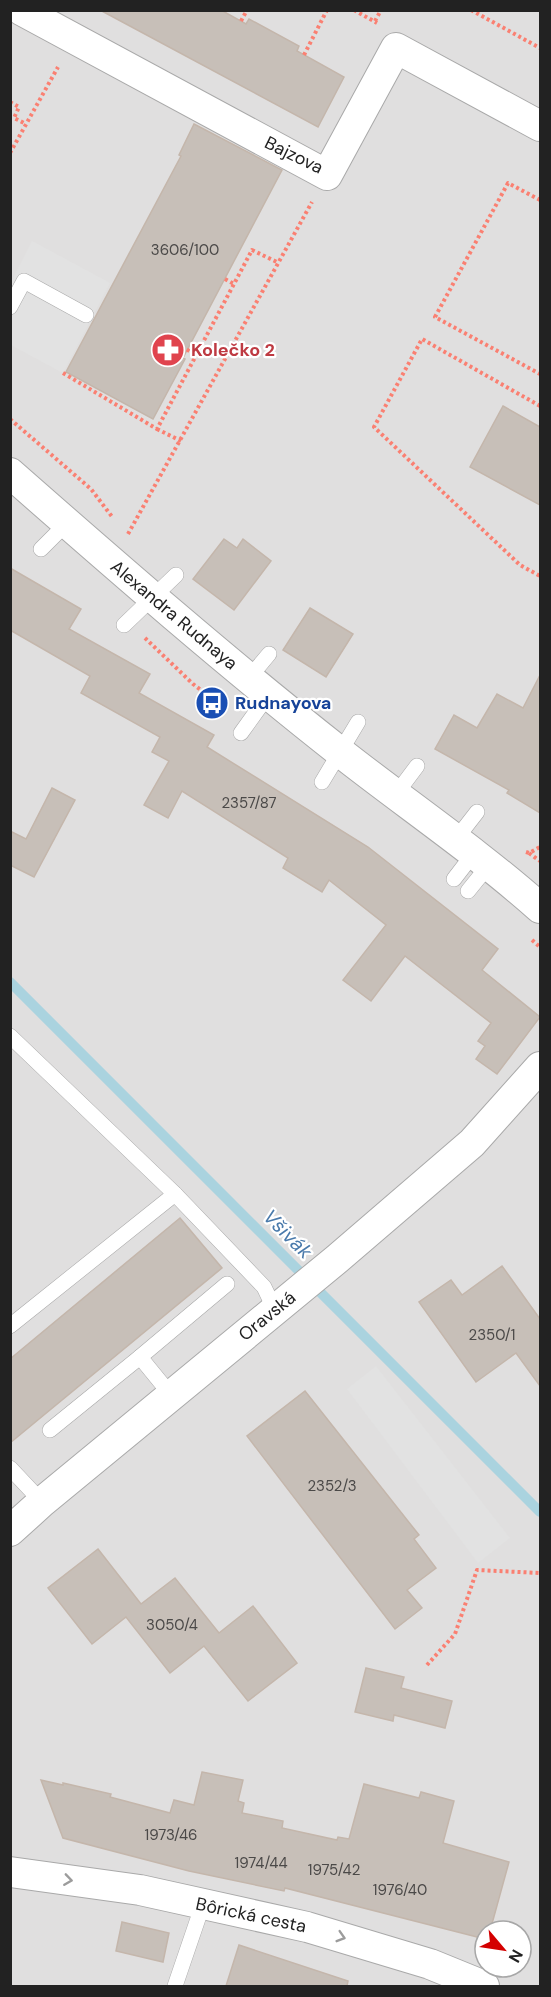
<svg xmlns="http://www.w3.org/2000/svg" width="551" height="1997" font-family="'DM Sans',sans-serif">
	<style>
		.residential { fill: #e0dfdf; fill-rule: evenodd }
		.parking { fill: #e2e2e2 }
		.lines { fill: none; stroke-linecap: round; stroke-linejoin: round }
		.stream { stroke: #aad3df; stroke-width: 10 }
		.building { fill: #c7bfb8; stroke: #c4b6ab; stroke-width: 1.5 }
		.lane-casing { stroke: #a9a9a9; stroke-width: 16 }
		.street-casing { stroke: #a9a9a9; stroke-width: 32 }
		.path { stroke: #fa8072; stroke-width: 4; stroke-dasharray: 3 3; stroke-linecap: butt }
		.lane { stroke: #fff; stroke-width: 15 }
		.street { stroke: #fff; stroke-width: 30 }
		.oneway { stroke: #9c9c9c }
		.labels { text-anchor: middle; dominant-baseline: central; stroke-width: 4.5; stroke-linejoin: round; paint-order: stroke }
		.number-label { font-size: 15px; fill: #4b4948 }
		.street-label { font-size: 18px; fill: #222; stroke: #fff }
		.health-label { font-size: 18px; font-weight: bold; fill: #be3a42; stroke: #fff; text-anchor: start }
		.transit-label { font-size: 18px; font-weight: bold; fill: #164399; stroke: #fff; text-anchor: start }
		.water-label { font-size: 20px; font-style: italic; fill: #4a7aab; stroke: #fff }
	</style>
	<rect width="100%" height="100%" fill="#f2efe9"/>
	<path class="residential" d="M11,11H540V1986H11ZM485,1931H521V1967H485Z"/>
	<g class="parking">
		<path d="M32,241L110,283L63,373L11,345V282Z"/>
		<path d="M376,1366L510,1538L478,1563L347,1389Z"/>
	</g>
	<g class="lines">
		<path class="stream" d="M10,982L540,1512"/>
	</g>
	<g class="building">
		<path d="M100,10H221L246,24L249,19L299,46L297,51L344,77L318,127Z"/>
		<path d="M194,124L282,170L183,358L185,359L153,419L66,372L181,156L179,155Z"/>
		<path d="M503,406L540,427V505L470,467Z"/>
		<path d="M224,539L237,548L243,539L271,561L234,610L193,579Z"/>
		<path d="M10,568L81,609L69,629L150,674L139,693L214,735L207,747L368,847L498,949L482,970L540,1017L497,1074L476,1059L485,1046L478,1041L491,1023L405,956L371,1001L343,980L386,925L329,880L322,892L283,868L288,858L182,791L168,818L144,805L169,761L152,752L160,737L81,693L90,676L10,630Z"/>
		<path d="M310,608L353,634L326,677L283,650Z"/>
		<path d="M540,675V813L507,793L509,790L435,749L454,715L477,728L497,694L523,708Z"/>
		<path d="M52,788L75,800L34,877L10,865V831L26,839Z"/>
		<path d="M180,1218L222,1268L10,1443V1359Z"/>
		<path d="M502,1266L540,1319V1386L516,1353L476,1382L419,1302L451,1280L462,1295Z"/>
		<path d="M305,1391L419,1535L414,1539L436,1568L407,1590L422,1608L395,1629L247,1436Z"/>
		<path d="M98,1549L141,1604L175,1578L219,1633L253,1606L297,1663L248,1701L204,1646L170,1673L126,1617L92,1644L48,1588Z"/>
		<path d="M366,1668L404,1677L401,1688L452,1701L445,1728L394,1715L393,1721L355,1712Z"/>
		<path d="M202,1772L243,1780L238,1801L244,1803L242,1813L283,1821L282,1828L337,1840L338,1837L349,1839L364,1784L419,1798L421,1792L454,1801L443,1843L509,1862L490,1931H485V1939L285,1888L284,1891L189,1871L63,1838L41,1780L63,1785V1783L111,1794L110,1797L170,1813L174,1800L194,1805Z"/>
		<path d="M122,1922L169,1933L163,1962L116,1951Z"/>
		<path d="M239,1945L348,1981L347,1986H226Z"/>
	</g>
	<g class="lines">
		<g class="lane-casing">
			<g id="lane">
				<path d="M10,307L24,281L86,315"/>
				<path d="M41,549L67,523"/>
				<path d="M124,625L176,575"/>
				<path d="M249,678L269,654"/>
				<path d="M241,733L269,694"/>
				<path d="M322,782L358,722"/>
				<path d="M396,794L417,766"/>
				<path d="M456,839L477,812"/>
				<path d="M454,879L474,853"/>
				<path d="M468,891L489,865"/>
				<path d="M10,1036L175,1194"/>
				<path d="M10,1326L175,1194L264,1287L275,1310"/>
				<path d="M171,1395L140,1357L227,1284"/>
				<path d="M50,1430L140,1357"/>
				<path d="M10,1468L42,1502"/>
				<path d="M175,1986L203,1904"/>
			</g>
		</g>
		<g class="street-casing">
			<g id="street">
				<path d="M21,10L327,175L396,48L540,126"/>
				<path d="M10,473C118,568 227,663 340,752C406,804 477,852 540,908"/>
				<path d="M10,1531L42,1502L337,1259L472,1143L540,1067"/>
				<path d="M10,1872L140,1890L307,1927L430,1964L484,1986"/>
			</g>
		</g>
		<g class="path">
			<path d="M354,10L377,23"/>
			<path d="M471,10L540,48"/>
			<path d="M241,21L247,10"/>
			<path d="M375,21L381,10"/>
			<path d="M304,55L327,10"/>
			<path d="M10,102L19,107L14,118L26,124"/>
			<path d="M10,153L58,67"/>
			<path d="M540,200L508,183L435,317L540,374"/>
			<path d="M225,279L234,284"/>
			<path d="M175,353L179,345L196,355"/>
			<path d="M63,373L157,429L252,250L279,263"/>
			<path d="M540,406L422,339L374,427L520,565L540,576"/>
			<path d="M10,419L91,489L113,518"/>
			<path d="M157,429L181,441"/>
			<path d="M128,534L312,202"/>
			<path d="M145,638L193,684L227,710"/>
			<path d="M526,852L529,853L540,847"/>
			<path d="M529,853L540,861"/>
			<path d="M532,940L540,947"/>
			<path d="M427,1665L455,1634L477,1570L540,1573"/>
		</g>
		<use href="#lane" class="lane"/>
		<use href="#street" class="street"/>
	</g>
	<defs><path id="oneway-chevron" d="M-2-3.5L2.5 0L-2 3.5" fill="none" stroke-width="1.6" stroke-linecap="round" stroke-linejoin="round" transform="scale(1.5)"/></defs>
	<g class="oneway">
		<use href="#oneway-chevron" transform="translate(68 1880) rotate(8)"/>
		<use href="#oneway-chevron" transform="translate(341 1937) rotate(17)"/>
	</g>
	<defs>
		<g id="pharmacy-disc" transform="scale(1.725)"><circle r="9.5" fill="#e0444e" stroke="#fff"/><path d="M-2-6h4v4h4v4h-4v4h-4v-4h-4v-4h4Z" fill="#fff"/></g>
		<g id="bus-disc" transform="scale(1.725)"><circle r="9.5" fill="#1a4fb4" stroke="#fff"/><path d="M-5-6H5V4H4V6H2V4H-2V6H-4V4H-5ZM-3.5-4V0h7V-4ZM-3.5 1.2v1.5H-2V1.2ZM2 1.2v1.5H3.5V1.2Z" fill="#fff"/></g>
	</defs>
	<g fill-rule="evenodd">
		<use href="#pharmacy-disc" x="168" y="350"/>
		<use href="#bus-disc" x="212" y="703"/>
	</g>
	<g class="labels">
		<g class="number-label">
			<text x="185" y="250">3606/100</text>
			<text x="249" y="803">2357/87</text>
			<text x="492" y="1335">2350/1</text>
			<text x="332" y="1486">2352/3</text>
			<text x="172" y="1625">3050/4</text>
			<text x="171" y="1835">1973/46</text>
			<text x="261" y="1863">1974/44</text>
			<text x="334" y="1870">1975/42</text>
			<text x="400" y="1890">1976/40</text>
		</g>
		<g class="street-label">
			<text transform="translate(294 155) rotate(26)">Bajzova</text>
			<text transform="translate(174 615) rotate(40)">Alexandra Rudnaya</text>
			<text transform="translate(267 1316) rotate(-39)">Oravská</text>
			<text transform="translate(251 1915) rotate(12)">Bôrická cesta</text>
		</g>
		<g class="health-label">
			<text x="191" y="350">Kolečko 2</text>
		</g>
		<g class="transit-label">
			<text x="235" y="703">Rudnayova</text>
		</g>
		<g class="water-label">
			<text transform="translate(288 1234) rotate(45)">Všivák</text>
		</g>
	</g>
	<rect width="551" height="1997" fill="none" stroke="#222222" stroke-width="24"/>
	<g transform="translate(503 1949) rotate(119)"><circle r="28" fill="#ffffff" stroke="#a7a7a7" stroke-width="1.5"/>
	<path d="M0-4.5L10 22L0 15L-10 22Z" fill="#d40000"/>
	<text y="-9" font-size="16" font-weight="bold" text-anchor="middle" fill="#222222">N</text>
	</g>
</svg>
